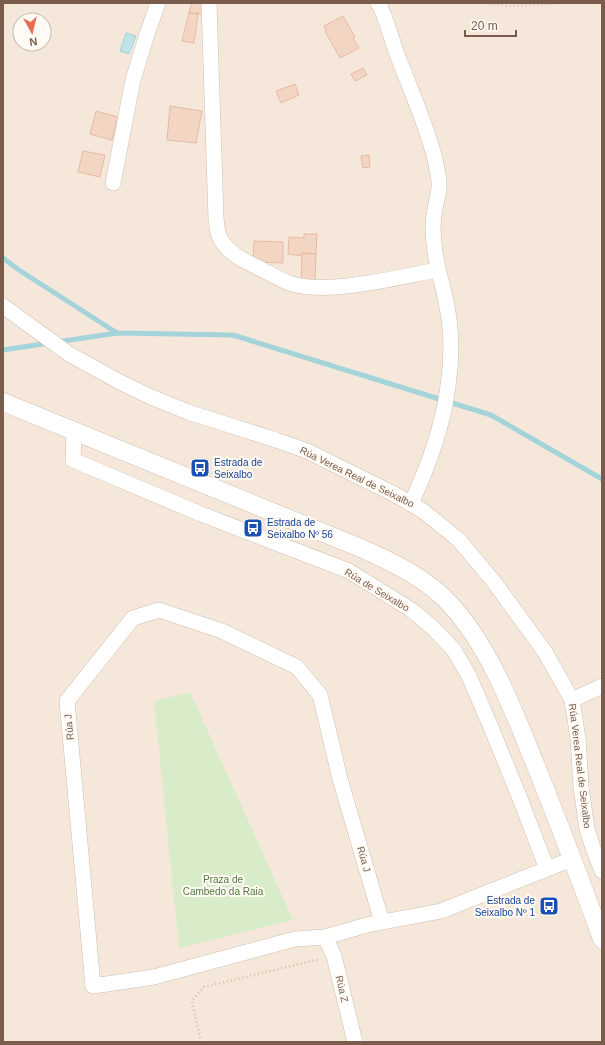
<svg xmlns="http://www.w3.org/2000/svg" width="605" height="1045" font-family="Arial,sans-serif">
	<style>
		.residential { fill: #f5e8da; fill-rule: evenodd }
		.green { fill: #d8ecc9 }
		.water { fill: #bfe3e8; stroke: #a5d3da }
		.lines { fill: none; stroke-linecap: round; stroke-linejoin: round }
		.stream { stroke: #a5d3da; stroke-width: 5 }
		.building { fill: #f3d5c3; stroke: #e6bba3 }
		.minor-casing { stroke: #d1beb0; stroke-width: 16 }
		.tertiary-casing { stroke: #d1beb0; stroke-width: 19 }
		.path { stroke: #d9b8a5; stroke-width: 2.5; stroke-dasharray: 1 3; stroke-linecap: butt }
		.minor { stroke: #fff; stroke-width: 15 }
		.tertiary { stroke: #fff; stroke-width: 18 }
		.labels { text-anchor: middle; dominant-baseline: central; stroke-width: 4; stroke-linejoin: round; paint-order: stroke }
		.transit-label { font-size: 10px; fill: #164399; stroke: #fffaf3; text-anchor: start }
		.street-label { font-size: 10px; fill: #7a5c4d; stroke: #fffaf3 }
		.park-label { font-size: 10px; fill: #537a41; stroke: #fffaf3 }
	</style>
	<rect width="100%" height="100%" fill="#fdf6ec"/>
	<path class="residential" d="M3,3H602V1042H3ZM20,20H44V44H20Z"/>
	<path class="green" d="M190,692L293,920L179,948L154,701Z"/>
	<path class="water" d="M126,33L136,36L129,54L120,51Z"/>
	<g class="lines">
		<g class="stream">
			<path d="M3,258L19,270L117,333"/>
			<path d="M57,342L117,333L233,335L491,415L602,479"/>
			<path d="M3,350L49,343"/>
		</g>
	</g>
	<g class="building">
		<path d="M192,3H205V14L189,13Z"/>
		<path d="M189,13L198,14L194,43L182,41Z"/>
		<path d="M343,16L355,37L353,38L359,48L340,58L325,31L326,30L324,26Z"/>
		<path d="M363,68L367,75L355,81L351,74Z"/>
		<path d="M295,84L299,95L281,103L276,91Z"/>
		<path d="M170,106L202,111L196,143L167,140Z"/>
		<path d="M96,111L118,117L112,140L90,134Z"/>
		<path d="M83,151L105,155L100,177L78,172Z"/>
		<path d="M369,155L370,167L363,168L361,156Z"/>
		<path d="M304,234H317L316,254L302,253V256L288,254L289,237L304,238Z"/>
		<path d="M254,241L283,242V263L253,262Z"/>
		<path d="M302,253L316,254L315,284H301Z"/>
	</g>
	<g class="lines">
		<g class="minor-casing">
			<g id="minor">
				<path d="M209,3L216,218C217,224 217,231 219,236C226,252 244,261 259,268C269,273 279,279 289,283C326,296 399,277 437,270"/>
				<path d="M378,3C385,13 392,41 397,54C410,89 426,123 435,159C436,167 439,175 439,183C440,193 436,200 435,209C432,223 433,238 435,251C437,269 443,285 446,302C452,329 452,359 448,386C443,427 428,466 411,504"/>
				<path d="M113,183L133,80L147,34L158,3"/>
				<path d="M3,306L69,354L120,382L151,397L188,412L276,440L307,451L394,494L423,511L459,540L494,582L545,652L572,700L578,738L581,787L587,829L593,848L602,871"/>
				<path d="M74,432L73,460L201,514L349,571L413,611L433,628L454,650L469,676L490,725L519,796L547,869"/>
				<path d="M572,700L602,686"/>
				<path d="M382,922L340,779L320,695L297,667L222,631L159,610L133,618L67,701L93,986L154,977L295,939L325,937L367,925L441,911L572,859"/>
				<path d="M325,937L334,956L355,1042"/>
			</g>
		</g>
		<g class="tertiary-casing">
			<path id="tertiary" d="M3,402L363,549C394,563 426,578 450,604C491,649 513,710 536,766C559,824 581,881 602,939"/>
		</g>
		<g class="path">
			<path d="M486,3L509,6L565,3"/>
			<path d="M201,1042L192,1001L204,987L320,959"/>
		</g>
		<use href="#minor" class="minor"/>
		<use href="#tertiary" class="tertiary"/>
	</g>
	<defs>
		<g id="bus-square" transform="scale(1)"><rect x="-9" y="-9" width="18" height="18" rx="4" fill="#1a4fb4" stroke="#fffaf3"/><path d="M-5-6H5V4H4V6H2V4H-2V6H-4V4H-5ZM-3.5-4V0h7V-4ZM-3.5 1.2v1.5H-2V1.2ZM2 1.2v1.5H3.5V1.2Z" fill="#fff"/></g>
	</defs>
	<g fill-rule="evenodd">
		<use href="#bus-square" x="200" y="468"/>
		<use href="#bus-square" x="253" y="528"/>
		<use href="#bus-square" x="549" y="906"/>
	</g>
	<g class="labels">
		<g class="transit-label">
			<text x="214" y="462">Estrada de<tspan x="214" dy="12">Seixalbo</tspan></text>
			<text x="267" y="522">Estrada de<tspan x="267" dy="12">Seixalbo Nº 56</tspan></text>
			<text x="535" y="900" text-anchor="end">Estrada de<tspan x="535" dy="12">Seixalbo Nº 1</tspan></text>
		</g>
		<g class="street-label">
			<text transform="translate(357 477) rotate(26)">Rúa Verea Real de Seixalbo</text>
			<text transform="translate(377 590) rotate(31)">Rúa de Seixalbo</text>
			<text transform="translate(69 727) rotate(-95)">Rúa J</text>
			<text transform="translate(580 766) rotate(83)">Rúa Verea Real de Seixalbo</text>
			<text transform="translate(364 859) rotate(74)">Rúa J</text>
			<text transform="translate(342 989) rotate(77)">Rúa Z</text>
		</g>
		<g class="park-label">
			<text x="223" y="879">Praza de<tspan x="223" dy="12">Cambedo da Raia</tspan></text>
		</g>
	</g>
	<rect width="605" height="1045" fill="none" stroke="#7a5c4d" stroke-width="8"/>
	<g transform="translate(32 32) rotate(172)"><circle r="19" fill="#fffaf3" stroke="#cabbb1"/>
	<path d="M0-3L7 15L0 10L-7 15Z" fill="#e76f51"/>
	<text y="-6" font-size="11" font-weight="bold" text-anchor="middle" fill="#7a5c4d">N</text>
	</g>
	<path d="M465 30v6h51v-6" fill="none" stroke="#7a5c4d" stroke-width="2"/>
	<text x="471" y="30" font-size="12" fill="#7a5c4d" stroke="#fffaf3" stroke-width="3" paint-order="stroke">20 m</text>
</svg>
